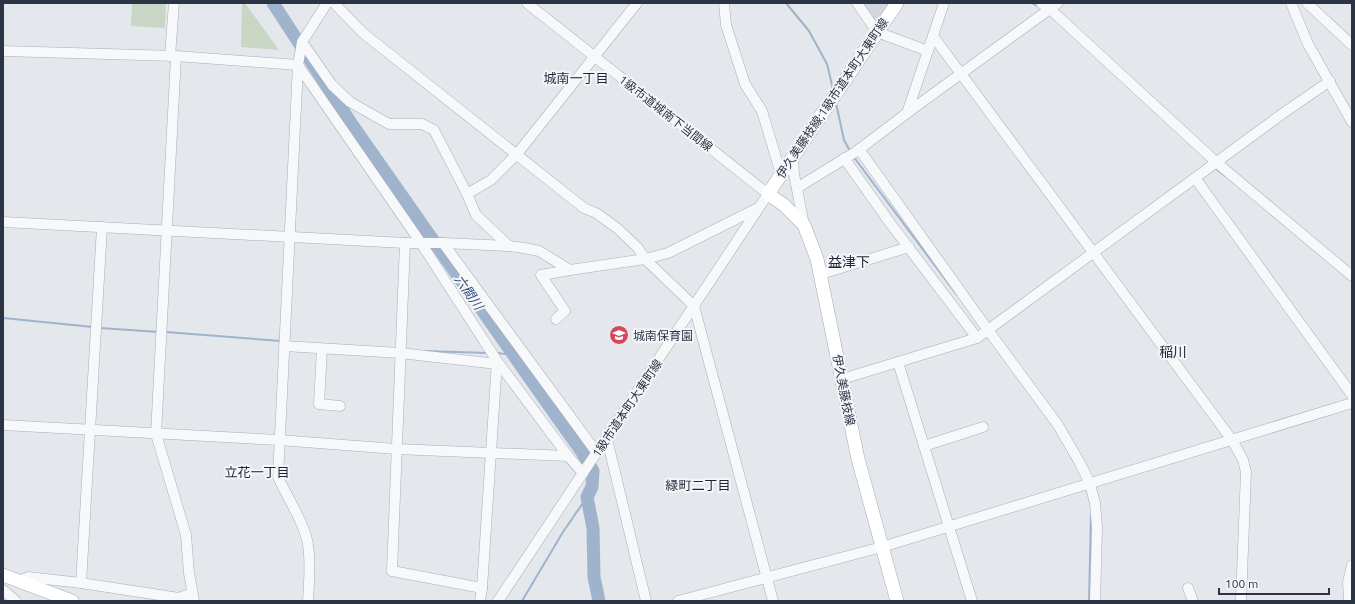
<svg xmlns="http://www.w3.org/2000/svg" width="1355" height="604" font-family="Ubuntu,'Noto Sans JP',sans-serif">
	<style>
		.built { fill: #d2d6de }
		.green { fill: #c9d6c5 }
		.lines { fill: none; stroke-linecap: round; stroke-linejoin: round }
		.stream { stroke: #9fb4cc; stroke-width: 2 }
		.river { stroke: #9fb4cc; stroke-width: 13 }
		.minor-casing { stroke: #a9aeb7; stroke-width: 11 }
		.major-casing { stroke: #a3abb8; stroke-width: 14 }
		.minor { stroke: #f7f8fa; stroke-width: 10 }
		.major { stroke: #fff; stroke-width: 13 }
		.labels { text-anchor: middle; dominant-baseline: central; stroke-width: 4; stroke-linejoin: round; paint-order: stroke }
		.street-label { font-size: 12px; fill: #2b3445; stroke: #f4f6f9 }
		.poi-label { font-size: 12px; fill: #2b3445; stroke: #f4f6f9; text-anchor: start }
		.neighbourhood-label { font-size: 13px; fill: #1d2536; stroke: #f4f6f9 }
		.water-label { font-size: 13px; font-style: italic; fill: #34527a; stroke: #f4f6f9 }
		.quarter-label { font-size: 14px; fill: #1d2536; stroke: #f4f6f9 }
	</style>
	<rect width="100%" height="100%" fill="#e4e7ec"/>
	<path class="built" d="M859,3H889L876,23Z"/>
	<g class="green">
		<path d="M132,3H166L165,28L131,26Z"/>
		<path d="M242,3H245L279,50L241,47Z"/>
	</g>
	<g class="lines">
		<g class="stream">
			<path d="M786,3L809,31L827,64L833,89"/>
			<path d="M1032,3L1038,6"/>
			<path d="M836,103L844,140L850,151"/>
			<path d="M853,156L957,295"/>
			<path d="M1214,167L1225,176"/>
			<path d="M3,318L93,327"/>
			<path d="M100,328L159,332"/>
			<path d="M166,332L281,341"/>
			<path d="M425,351L488,353"/>
			<path d="M497,353L514,355"/>
			<path d="M522,601L563,532L587,497"/>
			<path d="M1089,601L1091,516"/>
		</g>
		<path class="river" d="M273,3L353,126L557,417L582,452L593,471L592,487L587,497L593,528L594,577L599,601"/>
		<g class="minor-casing">
			<g id="minor">
				<path d="M334,3L363,33L584,208L596,213L617,228L638,248L645,259L694,306L773,601"/>
				<path d="M724,3L726,25L745,84L762,111L781,174"/>
				<path d="M857,3L877,32L928,51"/>
				<path d="M1041,3L1050,9L1216,162L1352,276"/>
				<path d="M1291,3L1308,44L1352,122"/>
				<path d="M1307,3L1352,45"/>
				<path d="M933,36L1232,440L1243,460L1246,472L1241,601"/>
				<path d="M302,42L332,85L350,102L389,124H422L434,130L467,194L476,215L509,246"/>
				<path d="M3,51L176,56L298,65"/>
				<path d="M170,56L174,3"/>
				<path d="M176,56L156,434L186,535L189,573L194,601"/>
				<path d="M298,65L421,243L497,361L568,456L583,473"/>
				<path d="M907,113L1058,3"/>
				<path d="M859,149L988,330L1058,425L1081,465L1090,484L1095,503L1097,528L1095,601"/>
				<path d="M793,158L794,174L804,225"/>
				<path d="M844,158L890,223L977,338"/>
				<path d="M1195,178L1352,395"/>
				<path d="M797,188L857,151L907,113L944,3"/>
				<path d="M467,194L491,180L517,154L637,3"/>
				<path d="M3,222L405,243H443L509,246L524,248L539,251L570,270L645,259L668,253L758,208"/>
				<path d="M405,243L392,571L482,588"/>
				<path d="M443,243L597,453"/>
				<path d="M821,274L909,247"/>
				<path d="M556,319L565,311L541,275L570,270"/>
				<path d="M284,346L400,353L497,364"/>
				<path d="M322,349L319,404L340,406"/>
				<path d="M898,362L972,601"/>
				<path d="M842,379L977,338L1282,114L1330,81"/>
				<path d="M3,425L279,440L396,449L568,456"/>
				<path d="M607,439L646,601"/>
				<path d="M924,446L983,427"/>
				<path d="M19,581L28,577L81,583L179,598L192,593"/>
				<path d="M81,583L102,227"/>
				<path d="M1188,588L1193,601"/>
				<path d="M3,590L16,601"/>
				<path d="M308,601C309,583 311,563 308,545C305,524 287,497 278,477L298,65L302,42L327,3"/>
				<path d="M480,601L482,588L497,361"/>
				<path d="M498,601L768,194L527,3"/>
				<path d="M678,601L882,547L1352,403"/>
				<path d="M1349,601L1348,582L1352,565"/>
			</g>
		</g>
		<g class="major-casing">
			<g id="major">
				<path d="M897,3L768,194L784,205L804,225L817,259L858,459L897,601"/>
				<path d="M3,575L72,601"/>
			</g>
		</g>
		<use href="#minor" class="minor"/>
		<use href="#major" class="major"/>
	</g>
	<defs>
		<g id="school-disc" transform="scale(1)"><circle r="9.5" fill="#d1495b" stroke="#f4f6f9"/><path d="M0-5L7-2L0 1L-7-2ZM-4 1L0 2.5L4 1V4Q0 6-4 4Z" fill="#fff"/></g>
	</defs>
	<g fill-rule="evenodd">
		<use href="#school-disc" x="619" y="335"/>
	</g>
	<g class="labels">
		<g class="street-label">
			<text transform="translate(832 98) rotate(-56)">伊久美藤枝線;1級市道本町大東町線</text>
			<text transform="translate(666 113) rotate(38)">1級市道城南下当間線</text>
			<text transform="translate(844 390) rotate(79)">伊久美藤枝線</text>
			<text transform="translate(627 408) rotate(-56)">1級市道本町大東町線</text>
		</g>
		<g class="poi-label">
			<text x="633" y="335">城南保育園</text>
		</g>
		<g class="neighbourhood-label">
			<text x="576" y="78">城南一丁目</text>
			<text x="257" y="472">立花一丁目</text>
			<text x="698" y="485">緑町二丁目</text>
		</g>
		<g class="water-label">
			<text transform="translate(469 292) rotate(55)">六間川</text>
		</g>
		<g class="quarter-label">
			<text x="849" y="262">益津下</text>
			<text x="1173" y="352">稲川</text>
		</g>
	</g>
	<rect width="1355" height="604" fill="none" stroke="#2b3445" stroke-width="8"/>
	<path d="M1219 588v6h110v-6" fill="none" stroke="#2b3445" stroke-width="2"/>
	<text x="1225" y="588" font-size="12" fill="#2b3445" stroke="#f4f6f9" stroke-width="3" paint-order="stroke">100 m</text>
</svg>
